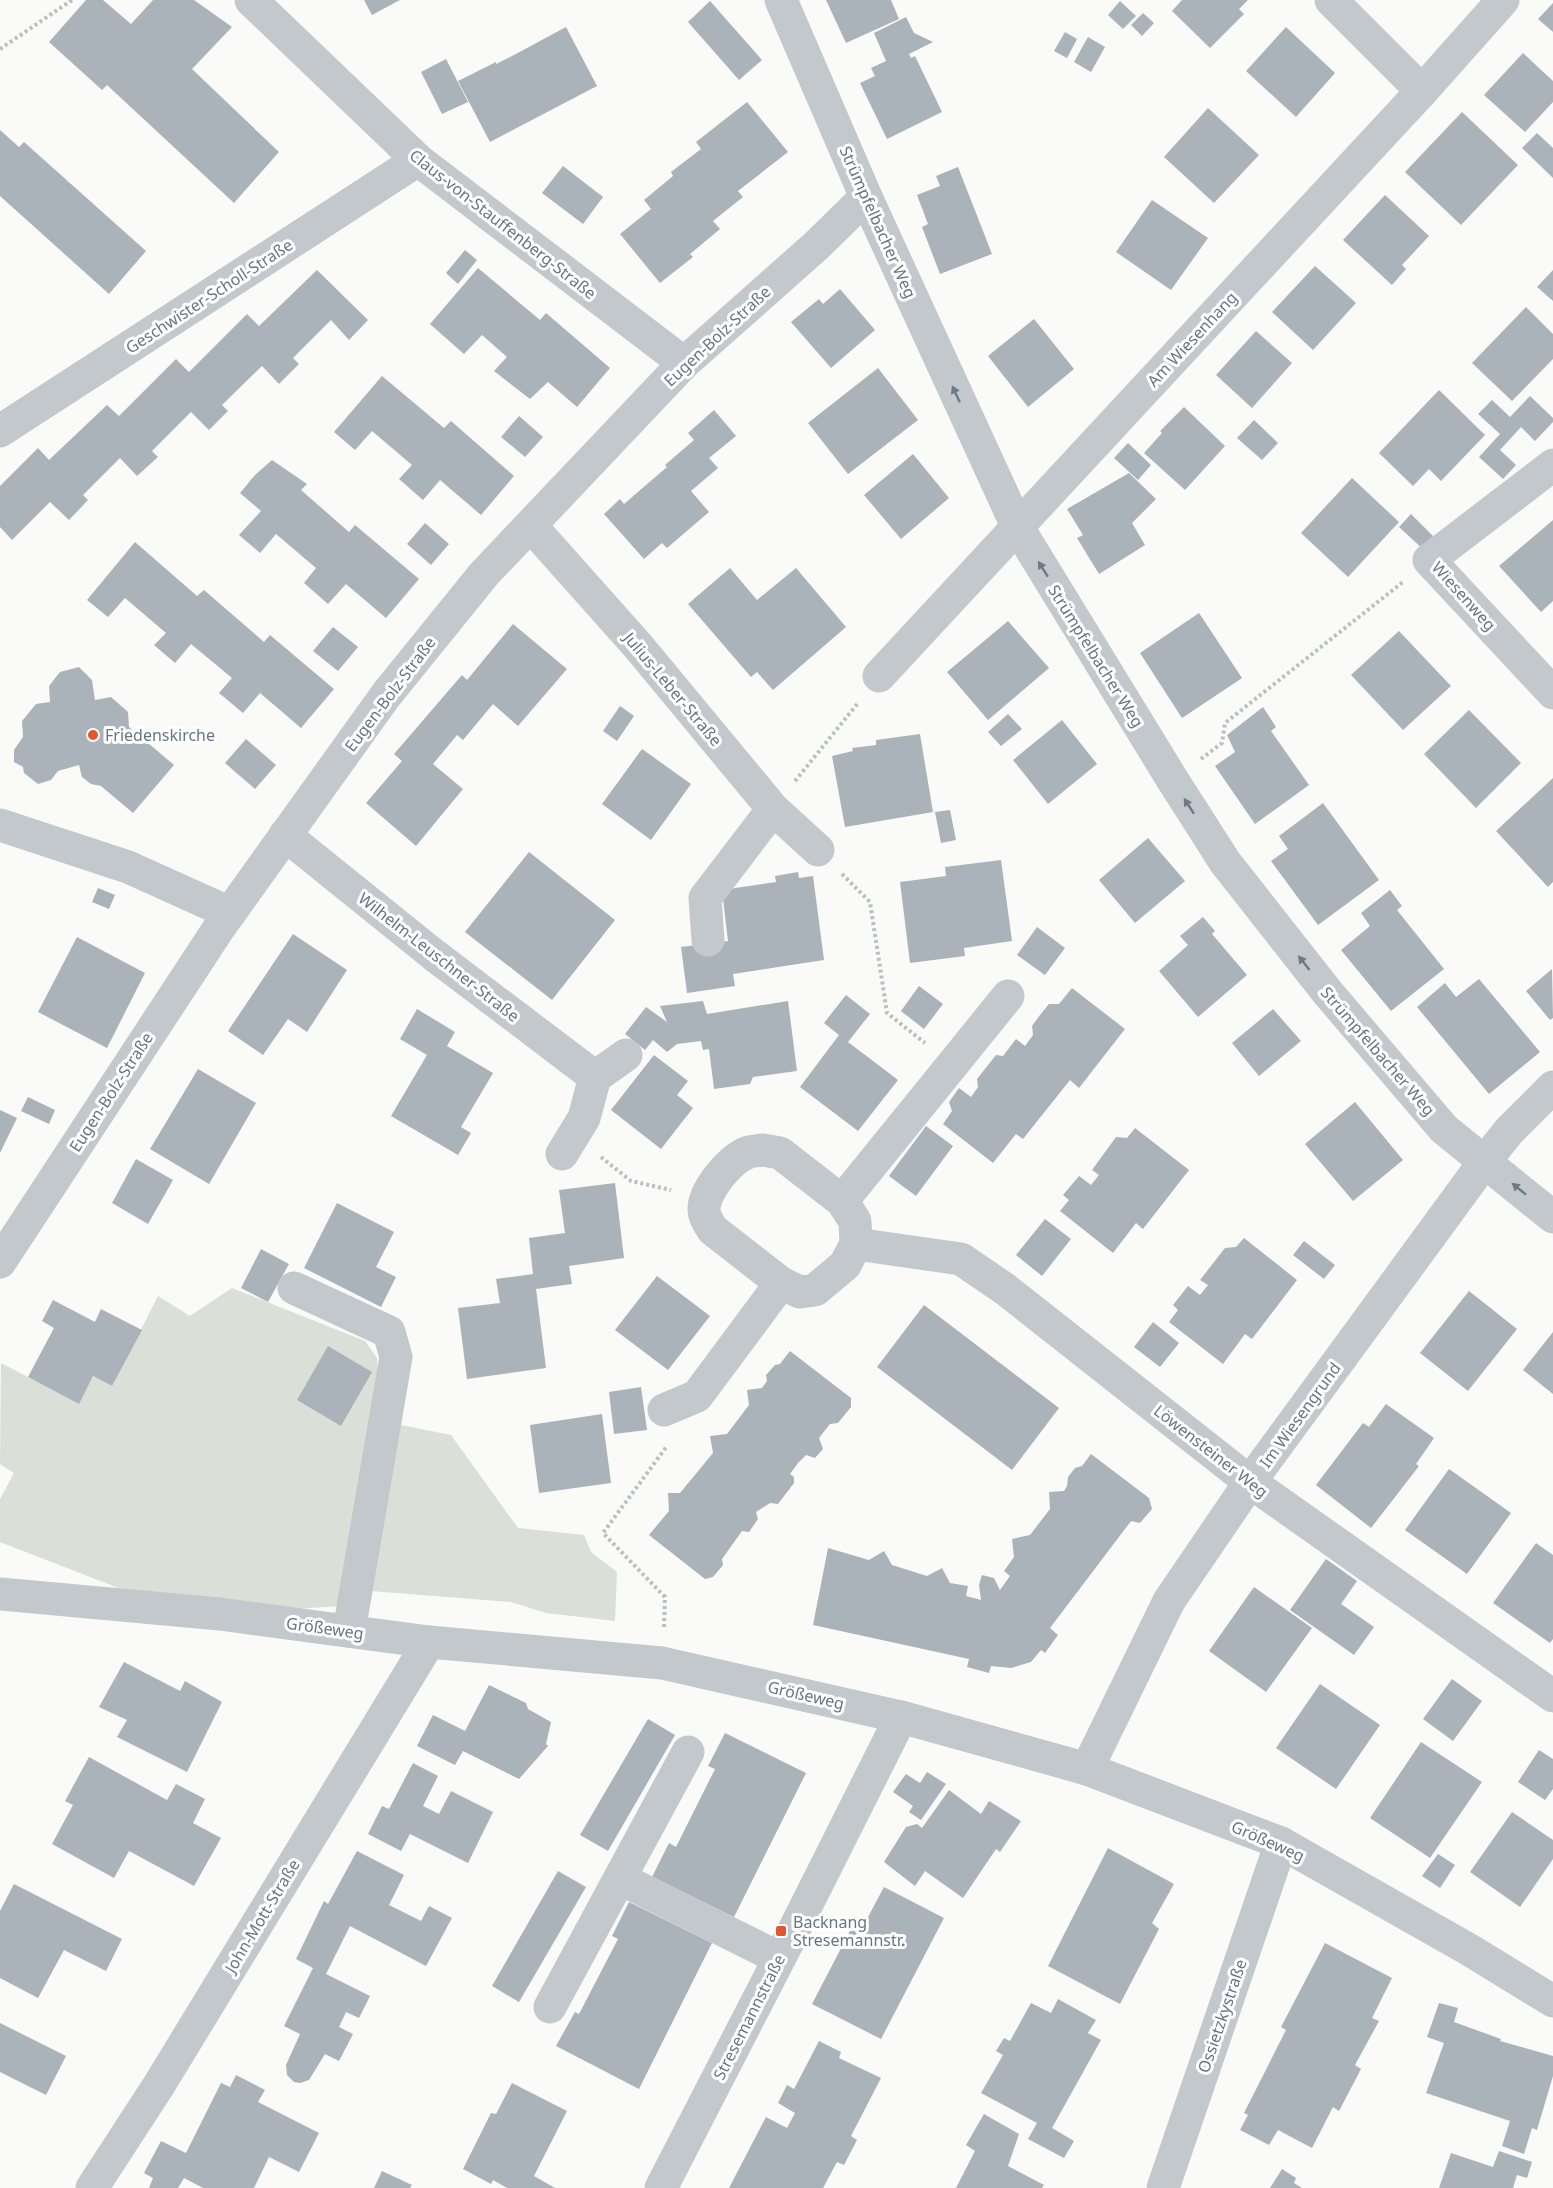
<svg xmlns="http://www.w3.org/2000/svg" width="1553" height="2188" font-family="'Noto Sans',sans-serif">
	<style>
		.park { fill: #dadfd7 }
		.building { fill: #aab3b9 }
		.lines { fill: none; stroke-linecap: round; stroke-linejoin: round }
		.path { stroke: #bbbfc2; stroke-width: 4; stroke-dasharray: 3 3; stroke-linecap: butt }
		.minor { stroke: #c3c8cc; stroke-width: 33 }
		.oneway { fill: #6a7a87 }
		.poi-dot { fill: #e4572e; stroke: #fff; stroke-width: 2 }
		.labels { text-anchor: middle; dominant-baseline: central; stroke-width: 6; stroke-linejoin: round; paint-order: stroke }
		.street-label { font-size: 16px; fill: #657683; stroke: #fff }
		.poi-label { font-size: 16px; fill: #657683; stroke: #fff; text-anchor: start }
	</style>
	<rect width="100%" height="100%" fill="#fafaf8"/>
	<g class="park">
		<path d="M232,1288L365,1341L377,1358L378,1373L342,1606L294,1609L134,1594L0,1542V1499L14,1473L0,1464L1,1363L78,1403L93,1376L112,1386L158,1296L190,1316Z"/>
		<path d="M396,1424L451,1435L518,1528L584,1535L591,1552L617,1572L615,1621L546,1613L511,1602L371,1591Z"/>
	</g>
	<g class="building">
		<path d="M86,0H103L131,24L153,0H194L232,27L192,69L279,152L234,203L107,85L102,90L49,42Z"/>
		<path d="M364,0H400L372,15Z"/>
		<path d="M826,0H891L899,19L846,43Z"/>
		<path d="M1182,0H1248L1239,9L1244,14L1210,48L1172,11Z"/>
		<path d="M710,1L762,60L739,80L688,22Z"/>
		<path d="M1120,1L1136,16L1123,29L1108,15Z"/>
		<path d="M1553,3V32L1538,19Z"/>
		<path d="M1143,13L1154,23L1142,36L1131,25Z"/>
		<path d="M906,17L914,33L933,42L909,54L911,58L915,56L942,112L887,139L860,83L875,76L871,68L886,61L874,33Z"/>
		<path d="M566,27L597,86L490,142L458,81L496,62V64L514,55Z"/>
		<path d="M1286,27L1335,73L1296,117L1246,71Z"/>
		<path d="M1065,32L1077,39L1067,58L1054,51Z"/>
		<path d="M1088,37L1105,47L1091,72L1074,62Z"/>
		<path d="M1523,53L1553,81V102L1525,132L1484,95Z"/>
		<path d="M446,59L468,102L442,114L421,72Z"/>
		<path d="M747,102L788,152L738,191L743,197L713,221L720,229L690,254L693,257L660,283L620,234L651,209L644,200L673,176L671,172L701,149L696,142Z"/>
		<path d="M1208,108L1259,155L1214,203L1164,157Z"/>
		<path d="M1462,112L1518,165L1461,225L1405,172Z"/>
		<path d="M0,130L19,147L24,142L146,251L109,294L0,196Z"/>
		<path d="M1537,133L1553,148V178L1522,148Z"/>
		<path d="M563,166L603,197L583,224L542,193Z"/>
		<path d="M958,167L992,254L940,274L922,227L928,224L917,195L940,186L936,176Z"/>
		<path d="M1385,195L1429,236L1402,265L1406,269L1392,285L1343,240Z"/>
		<path d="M1152,200L1208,238L1171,290L1116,252Z"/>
		<path d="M465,250L477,260L458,284L446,273Z"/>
		<path d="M1315,266L1356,303L1313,350L1272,312Z"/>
		<path d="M478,268L540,320L546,313L610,368L577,407L548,382L530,399L494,371L507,357L482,335L464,354L430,324Z"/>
		<path d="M317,270L368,320L349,340L331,320L293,358L299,364L279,384L262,366L222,405L228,411L209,430L191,412L152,451L158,457L137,476L120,458L83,495L88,500L69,520L50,502L12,540L0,527V486L38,448L49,460L107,405L119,416L176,359L189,372L247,314L259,326Z"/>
		<path d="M1553,270V301L1537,287Z"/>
		<path d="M840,289L875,330L831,368L791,322L819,299L823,304Z"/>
		<path d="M1526,307L1553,334V359L1512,401L1472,363Z"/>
		<path d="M1034,319L1074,369L1028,407L988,356Z"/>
		<path d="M1256,331L1292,363L1252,408L1216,375Z"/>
		<path d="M878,368L918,420L848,474L808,423Z"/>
		<path d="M382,376L444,428L451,421L514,476L481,515L440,480L423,500L399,479L412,465L372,431L355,450L334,432Z"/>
		<path d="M1439,390L1485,435L1441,481L1429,469L1413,486L1379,453Z"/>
		<path d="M1530,396L1553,418V422L1535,441L1521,427L1500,450L1516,465L1503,479L1479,457L1500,434L1478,414L1492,400L1510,417Z"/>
		<path d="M1184,407L1225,446L1185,490L1144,453L1162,433L1160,431Z"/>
		<path d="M714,410L736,436L709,458L718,468L691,491L709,512L667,548L662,543L644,559L604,514L620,499L624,504L667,467L665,465L694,440L688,433Z"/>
		<path d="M519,416L543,437L525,457L501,437Z"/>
		<path d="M1254,420L1278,443L1262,460L1237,438Z"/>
		<path d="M1128,443L1151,465L1138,480L1114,458Z"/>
		<path d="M913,454L949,498L901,539L864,495Z"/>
		<path d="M272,460L307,484L301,490L349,532L355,525L419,579L386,618L346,584L328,604L304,583L316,568L276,534L260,553L239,535L261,511L240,493L255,475Z"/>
		<path d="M1129,473L1156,499L1132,523L1145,545L1099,574L1077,538L1083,535L1067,509Z"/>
		<path d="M1352,478L1399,522L1348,577L1301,533Z"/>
		<path d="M1411,514L1435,538L1424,550L1399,527Z"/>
		<path d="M1553,520V601L1541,612L1499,566Z"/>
		<path d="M425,523L449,544L431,565L407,544Z"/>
		<path d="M135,542L197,596L204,590L264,642L270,635L334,689L301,728L260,693L243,713L219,693L232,678L191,644L175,663L154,645L166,633L125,598L108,617L87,600Z"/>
		<path d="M730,568L757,600L796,568L846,627L773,690L757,672L751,677L688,604Z"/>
		<path d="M1199,613L1242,678L1182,718L1140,653Z"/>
		<path d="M1008,621L1049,668L988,720L947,672Z"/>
		<path d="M513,624L567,669L518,726L493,704L463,740L457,735L433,764L463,789L416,846L366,803L402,761L394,754L462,675L467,680Z"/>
		<path d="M333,627L358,647L338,671L313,651Z"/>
		<path d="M1399,631L1451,686L1403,730L1351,675Z"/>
		<path d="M79,667L92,680L95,700L111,697L128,712L129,727L174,765L133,813L101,786L91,784L82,777L79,765L58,771L51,780L38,784L24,773L23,767L14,762V750L23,737L22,721L36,704L50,702L49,686L60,672Z"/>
		<path d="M620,706L634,716L617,741L603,731Z"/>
		<path d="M1263,707L1276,727L1271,731L1309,785L1255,824L1215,766L1235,752L1227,735Z"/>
		<path d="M1469,710L1521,763L1476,808L1424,754Z"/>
		<path d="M1008,714L1022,729L1001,746L988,732Z"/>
		<path d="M1062,720L1097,764L1048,804L1013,760Z"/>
		<path d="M920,734L933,812L845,827L832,756L853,751L852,748L876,745V740Z"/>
		<path d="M246,739L276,765L255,789L225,763Z"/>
		<path d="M642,749L691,784L651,840L602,804Z"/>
		<path d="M1553,778V882L1548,887L1496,831Z"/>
		<path d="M1323,803L1379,880L1318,925L1271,861L1288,849L1279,836Z"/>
		<path d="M950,810L956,840L941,843L935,812Z"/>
		<path d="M1148,838L1185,881L1135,923L1099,880Z"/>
		<path d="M529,852L615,920L552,1000L465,932Z"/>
		<path d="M1001,860L1012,941L964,948L965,956L910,963L900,882L946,876L945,867Z"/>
		<path d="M798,872L799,878L813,876L824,960L733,974L735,986L687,993L681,947L728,941L722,890L776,882L775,876Z"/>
		<path d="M98,888L115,895L109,909L92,902Z"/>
		<path d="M1390,890L1402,906L1397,910L1444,969L1391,1011L1341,950L1370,926L1361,913Z"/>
		<path d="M1203,917L1215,931L1212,934L1247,975L1198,1017L1159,971L1188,945L1180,936Z"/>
		<path d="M1037,927L1065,948L1045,975L1017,955Z"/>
		<path d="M293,934L347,970L307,1032L288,1019L263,1055L228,1031Z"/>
		<path d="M77,937L145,973L107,1048L38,1012Z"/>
		<path d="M1552,969L1553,1018L1550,1020L1526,991Z"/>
		<path d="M1479,979L1540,1052L1489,1094L1417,1007L1445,983L1456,997Z"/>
		<path d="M919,986L943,1004L924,1029L901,1011Z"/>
		<path d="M1072,988L1125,1029L1079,1088L1070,1080L1023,1139L1016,1134L993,1163L943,1124L952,1111L949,1102L959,1088L971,1097L978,1087L977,1079L996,1055L1003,1056L1016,1039L1025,1046L1033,1035L1032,1026L1040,1015L1049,1004H1059Z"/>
		<path d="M846,995L870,1014L848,1042L898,1080L858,1131L800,1087L839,1035L824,1023Z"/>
		<path d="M703,1001L707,1014L788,1001L797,1071L753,1077L750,1084L714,1089L709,1049L703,1050L701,1041L677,1044L667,1052L653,1040L645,1050L625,1034L646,1007L667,1022L660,1006Z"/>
		<path d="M417,1009L455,1032L447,1046L493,1073L461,1127L471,1133L458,1155L391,1116L427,1055L400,1039Z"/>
		<path d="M1273,1009L1301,1041L1259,1076L1232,1043Z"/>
		<path d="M654,1055L688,1081L677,1095L693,1108L661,1149L611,1110Z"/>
		<path d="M198,1069L256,1103L209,1184L150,1149Z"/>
		<path d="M28,1097L55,1110L49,1124L21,1111Z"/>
		<path d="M1355,1102L1403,1160L1353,1201L1305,1144Z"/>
		<path d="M0,1110L17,1118L0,1153Z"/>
		<path d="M926,1126L953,1146L916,1196L889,1176Z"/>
		<path d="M1135,1128L1189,1170L1143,1229L1136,1223L1113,1253L1060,1211L1069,1200L1063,1195L1079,1176L1091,1185L1099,1175L1092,1170L1116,1137L1127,1138Z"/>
		<path d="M136,1159L173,1180L148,1224L112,1203Z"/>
		<path d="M615,1183L624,1258L569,1266L572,1284L536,1289L546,1368L467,1379L458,1308L500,1303L496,1279L533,1274L529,1238L565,1233L559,1190Z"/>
		<path d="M337,1203L394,1232L376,1267L396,1277L381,1307L304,1268Z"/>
		<path d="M1045,1219L1071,1239L1042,1276L1016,1255Z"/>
		<path d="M1244,1238L1297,1280L1252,1339L1245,1334L1223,1364L1169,1322L1178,1310L1173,1305L1188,1286L1200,1295L1208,1285L1200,1280L1225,1248L1236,1247Z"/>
		<path d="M1304,1241L1335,1265L1324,1279L1293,1255Z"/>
		<path d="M261,1249L289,1264L268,1302L241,1288Z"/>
		<path d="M657,1276L710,1316L668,1370L615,1330Z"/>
		<path d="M1469,1291L1517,1329L1468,1391L1420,1353Z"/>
		<path d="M53,1300L95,1322L101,1309L142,1330L112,1386L93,1376L79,1404L28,1377L54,1328L42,1321Z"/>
		<path d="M924,1305L1059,1408L1012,1470L877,1367Z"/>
		<path d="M1153,1322L1179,1343L1160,1367L1134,1347Z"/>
		<path d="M1553,1332V1394L1523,1370Z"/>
		<path d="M328,1346L372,1372L341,1426L297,1400Z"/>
		<path d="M790,1351L851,1398V1407L838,1423L830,1424L819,1438L823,1449L815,1458L806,1455L798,1463L790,1474L794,1477V1483L778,1504L770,1503L756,1512L758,1519L749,1532L742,1531L722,1559L723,1565L713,1577L705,1579L649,1535L669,1511L668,1493H680L713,1453L710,1436L727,1434L749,1405L747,1390L762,1388L767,1381L766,1375L775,1365L780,1364Z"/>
		<path d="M641,1387L647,1430L614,1434L609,1392Z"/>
		<path d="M1386,1404L1434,1438L1416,1464L1419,1466L1371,1528L1316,1485L1363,1423L1369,1427Z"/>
		<path d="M602,1414L611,1483L539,1493L530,1425Z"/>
		<path d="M1091,1454L1149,1498L1152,1509L1140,1523L1131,1521L1050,1628L1058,1635L1045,1653L1041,1650L1031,1662L1011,1668L991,1666L989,1673L967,1667L969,1659L813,1625L828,1548L869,1560L884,1551L892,1565L927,1576L942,1568L950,1583L968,1586L966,1596L981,1600L979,1585L982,1575L994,1578L1000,1590L1010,1576L1004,1571L1014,1557L1012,1539L1030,1535L1050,1509L1049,1492L1064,1491L1067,1486L1068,1477L1075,1468L1082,1466Z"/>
		<path d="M1449,1469L1511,1513L1467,1574L1405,1530Z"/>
		<path d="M1536,1543L1553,1555V1639L1550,1643L1493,1603Z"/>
		<path d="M1326,1559L1357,1581L1341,1604L1374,1627L1354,1655L1290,1610Z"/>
		<path d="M1254,1587L1312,1628L1266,1692L1209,1651Z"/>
		<path d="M124,1662L180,1691L185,1681L222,1702L187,1772L117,1737L127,1720L99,1707Z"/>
		<path d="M1452,1679L1482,1701L1453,1741L1423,1719Z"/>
		<path d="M1320,1684L1380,1725L1336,1789L1276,1748Z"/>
		<path d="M489,1685L526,1703L528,1709L551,1722L546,1744L548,1746L519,1779L463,1751L455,1765L417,1746L433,1715L465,1731Z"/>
		<path d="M648,1719L675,1735L608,1851L580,1835Z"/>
		<path d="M725,1733L806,1773L734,1917L652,1877L669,1843L676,1847L715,1769L708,1766Z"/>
		<path d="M1421,1742L1482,1782L1430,1858L1370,1818Z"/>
		<path d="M1539,1750L1553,1759V1789L1545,1800L1518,1782Z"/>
		<path d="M89,1757L167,1800L176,1784L205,1799L193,1823L221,1838L194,1886L129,1851L114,1878L52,1844L73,1805L65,1801Z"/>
		<path d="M413,1763L438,1776L423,1806L439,1814L451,1791L493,1812L468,1863L410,1834L401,1851L368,1834L382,1806L389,1809Z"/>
		<path d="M927,1772L946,1784L921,1820L909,1812L913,1806L893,1792L906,1774L920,1783Z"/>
		<path d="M949,1790L981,1814L989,1801L1021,1821L1000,1852L996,1849L963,1898L925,1871L915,1886L884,1862L906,1827L917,1824L922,1828Z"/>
		<path d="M1512,1812L1553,1840V1859L1520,1907L1470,1872Z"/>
		<path d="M1108,1848L1174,1884L1152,1923L1159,1929L1120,2004L1048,1966Z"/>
		<path d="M357,1851L404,1875L389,1905L421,1921L429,1906L452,1918L426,1966L350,1926L326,1974L370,1996L359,2018L346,2012L339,2027L353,2034L339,2061L325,2054L309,2080L300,2083L294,2082L287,2075L286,2065L300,2034L284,2026L313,1968L296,1959L324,1901L328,1904Z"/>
		<path d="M1438,1854L1455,1865L1440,1888L1422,1876Z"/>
		<path d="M558,1871L586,1887L519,2002L492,1986Z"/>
		<path d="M14,1884L122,1939L106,1971L64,1950L38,1998L0,1978V1911Z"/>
		<path d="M884,1887L944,1918L881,2039L812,2004L851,1929L859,1934Z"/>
		<path d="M629,1902L712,1943L639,2089L556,2046L575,2012L579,2014L618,1939L612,1936Z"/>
		<path d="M1325,1943L1392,1978L1372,2018L1379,2021L1355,2065L1361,2069L1339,2111L1333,2107L1312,2148L1278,2130L1269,2145L1240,2130L1248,2115L1244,2113L1286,2030L1281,2027Z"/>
		<path d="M1058,1999L1096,2020L1088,2033L1101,2040L1052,2128L1074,2141L1064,2158L1028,2139L1037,2123L981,2093L1003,2055L996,2051L1004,2038L1010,2041L1031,2003L1051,2013Z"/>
		<path d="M1439,2003L1458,2008L1454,2022L1501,2039L1500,2041L1553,2056V2076L1537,2130L1532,2128L1524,2154L1502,2146L1510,2121L1426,2093L1444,2043L1427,2037Z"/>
		<path d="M0,2023L66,2056L46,2095L0,2072Z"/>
		<path d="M819,2041L841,2052L839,2058L881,2078L851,2136L857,2140L844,2165L837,2162L823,2188H729L766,2117L787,2128L795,2113L778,2103L787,2085L794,2089Z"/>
		<path d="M236,2075L265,2090L258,2102L319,2133L299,2172L269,2157L254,2188H203L184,2178L178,2188H149L153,2178L144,2173L161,2141L186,2153L221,2083L230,2087Z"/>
		<path d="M512,2083L567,2111L534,2176L555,2188H507L493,2180L491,2184L463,2169L491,2113L496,2114Z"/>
		<path d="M984,2114L1019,2134L1008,2166L1044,2185L1042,2188H956L975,2151L966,2145Z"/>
		<path d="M1499,2151L1532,2162L1527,2178L1517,2175L1513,2188H1439L1451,2153L1493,2167Z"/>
		<path d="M1282,2169L1296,2178L1294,2183L1302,2188H1270Z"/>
		<path d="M382,2171L412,2185L410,2188H374Z"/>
	</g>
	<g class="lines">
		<g class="path">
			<path d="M0,49L72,0"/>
			<path d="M1201,759L1222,743L1225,723L1403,582"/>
			<path d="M795,781L858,703"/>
			<path d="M842,874L870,902L887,1013L925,1043"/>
			<path d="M601,1157L631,1181L671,1190"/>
			<path d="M664,1627L665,1597L603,1533L667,1446"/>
		</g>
		<g class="minor">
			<path d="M251,0L418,160L684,363"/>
			<path d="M781,0L866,197L1017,526L1172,779L1225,862L1328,993L1444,1129L1553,1217"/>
			<path d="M1331,0L1422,91"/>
			<path d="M0,431L418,160"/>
			<path d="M1553,465L1429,560L1553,693"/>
			<path d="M531,526L638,646L773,809L818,850"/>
			<path d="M879,676L1422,91L1503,0"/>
			<path d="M0,825L128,867L230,913"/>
			<path d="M285,835L434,955L595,1077"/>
			<path d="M708,940L705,898L773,809"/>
			<path d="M763,1150L780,1153L842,1201L855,1221L856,1244L845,1265L815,1290L800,1292L781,1283L713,1230C709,1224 704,1217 704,1209C704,1190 731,1158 749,1152C753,1151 758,1151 763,1150Z"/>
			<path d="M562,1154L584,1118L595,1077L626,1055"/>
			<path d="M842,1201L1008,996"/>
			<path d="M856,1244L961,1259L1005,1289L1250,1482L1553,1696"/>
			<path d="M0,1262L219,928L386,695L484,574L684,363L816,246L866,197"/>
			<path d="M294,1288L389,1332L396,1357L349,1631"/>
			<path d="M664,1410L697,1396L781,1283"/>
			<path d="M0,1594L220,1614L429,1642L662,1663L901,1717L1087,1769L1281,1843L1468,1949L1553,2001"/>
			<path d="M1087,1769L1169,1601L1250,1482L1485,1161L1509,1131L1553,1087"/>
			<path d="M621,1879L779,1958"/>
			<path d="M550,2007L688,1752"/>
			<path d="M92,2188L159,2085L429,1642"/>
			<path d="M661,2188L791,1936L901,1717"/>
			<path d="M1163,2188L1281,1843"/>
		</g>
	</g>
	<defs><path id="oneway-solid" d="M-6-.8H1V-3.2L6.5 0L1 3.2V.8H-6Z" transform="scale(1.5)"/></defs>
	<g class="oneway">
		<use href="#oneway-solid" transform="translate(956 394) rotate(-115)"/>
		<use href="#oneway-solid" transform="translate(1043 569) rotate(-122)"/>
		<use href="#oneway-solid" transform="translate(1189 806) rotate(-123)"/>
		<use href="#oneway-solid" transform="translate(1304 963) rotate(-128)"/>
		<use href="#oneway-solid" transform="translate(1519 1189) rotate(-141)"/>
	</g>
	<g class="poi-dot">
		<circle cx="93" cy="735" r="6"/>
		<rect x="775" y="1925" width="12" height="12" rx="3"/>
	</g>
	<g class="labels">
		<g class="street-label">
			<text transform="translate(878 222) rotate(66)">Strümpfelbacher Weg</text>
			<text transform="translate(503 224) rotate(38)">Claus-von-Stauffenberg-Straße</text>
			<text transform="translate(209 296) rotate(-33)">Geschwister-Scholl-Straße</text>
			<text transform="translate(717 336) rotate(-43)">Eugen-Bolz-Straße</text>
			<text transform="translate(1192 339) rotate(-47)">Am Wiesenhang</text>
			<text transform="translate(1464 596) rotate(48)">Wiesenweg</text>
			<text transform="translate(1096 656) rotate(58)">Strümpfelbacher Weg</text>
			<text transform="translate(673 689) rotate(50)">Julius-Leber-Straße</text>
			<text transform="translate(390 694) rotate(-53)">Eugen-Bolz-Straße</text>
			<text transform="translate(439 957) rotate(38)">Wilhelm-Leuschner-Straße</text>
			<text transform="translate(1378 1051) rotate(49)">Strümpfelbacher Weg</text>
			<text transform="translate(111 1092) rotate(-57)">Eugen-Bolz-Straße</text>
			<text transform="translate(1300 1415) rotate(-54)">Im Wiesengrund</text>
			<text transform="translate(1211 1451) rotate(38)">Löwensteiner Weg</text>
			<text transform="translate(325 1628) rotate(8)">Größeweg</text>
			<text transform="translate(806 1695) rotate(13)">Größeweg</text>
			<text transform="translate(1268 1841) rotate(24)">Größeweg</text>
			<text transform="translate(262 1916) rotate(-59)">John-Mott-Straße</text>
			<text transform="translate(1222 2016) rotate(-71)">Ossietzkystraße</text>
			<text transform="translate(749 2017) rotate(-63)">Stresemannstraße</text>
		</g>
		<g class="poi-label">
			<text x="105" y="735">Friedenskirche</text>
			<text x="793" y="1922">Backnang<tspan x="793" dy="18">Stresemannstr.</tspan></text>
		</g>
	</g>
</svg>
